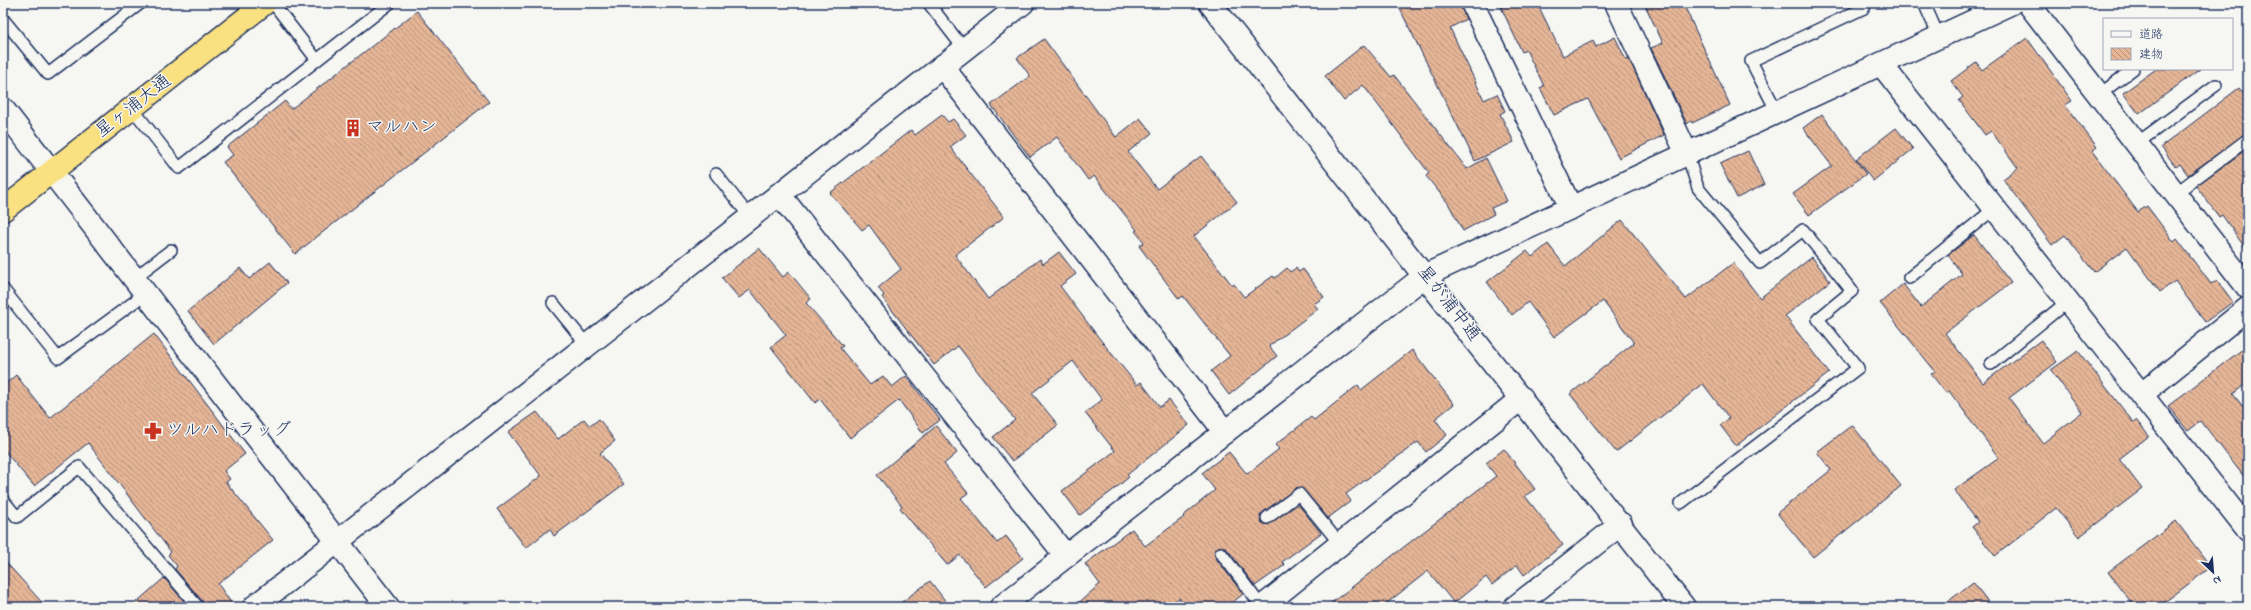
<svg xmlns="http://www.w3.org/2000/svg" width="2251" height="610" font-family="'Indie Flower','Klee One',sans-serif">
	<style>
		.building { fill: url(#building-back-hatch); stroke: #1b2f5e }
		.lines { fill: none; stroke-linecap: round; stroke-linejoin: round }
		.service-casing { stroke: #1b2f5e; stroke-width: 14 }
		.minor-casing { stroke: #1b2f5e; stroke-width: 25 }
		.trunk-casing { stroke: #1b2f5e; stroke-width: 25 }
		.service { stroke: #f6f6f2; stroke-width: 11 }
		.minor { stroke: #f6f6f2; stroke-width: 22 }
		.trunk { stroke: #f9e181; stroke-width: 22 }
		.labels { text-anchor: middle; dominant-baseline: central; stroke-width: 3; stroke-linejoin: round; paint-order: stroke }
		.street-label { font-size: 18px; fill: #1b2f5e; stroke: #f6f6f2 }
		.poi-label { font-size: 18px; fill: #1b2f5e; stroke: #f6f6f2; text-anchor: start }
	</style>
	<defs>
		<pattern id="building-back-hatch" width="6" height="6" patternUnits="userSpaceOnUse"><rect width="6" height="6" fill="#e5b596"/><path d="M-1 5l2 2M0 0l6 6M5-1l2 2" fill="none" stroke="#b9947e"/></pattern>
	</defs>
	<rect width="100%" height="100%" fill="#f6f6f2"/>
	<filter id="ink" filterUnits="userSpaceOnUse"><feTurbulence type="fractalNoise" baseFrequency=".025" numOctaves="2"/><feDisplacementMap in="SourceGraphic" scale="8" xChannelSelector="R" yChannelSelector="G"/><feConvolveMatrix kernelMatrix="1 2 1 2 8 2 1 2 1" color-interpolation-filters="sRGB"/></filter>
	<g filter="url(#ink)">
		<g class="building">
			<path d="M1397,3H1460L1466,19L1450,28L1484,100L1497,94L1505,111L1500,114L1514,142L1475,161Z"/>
			<path d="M1499,3H1537L1563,56L1593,41L1596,47L1615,37L1626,60L1629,59L1664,135L1619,158L1588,99L1554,115L1540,88L1544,86L1526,50L1522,52Z"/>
			<path d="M1644,3H1683L1730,105L1692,123L1691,121L1687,124L1651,48L1663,43Z"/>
			<path d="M417,11L489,102L295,254L223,162L233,155L227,147L285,101L291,109Z"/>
			<path d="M2027,38L2072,101L2065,105L2097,147L2092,151L2138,212L2147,206L2174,242L2177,239L2211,284L2217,280L2233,302L2205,322L2175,281L2160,292L2127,247L2094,272L2065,235L2052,245L2003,179L2018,168L1991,131L1985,135L1959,100L1963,97L1951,81L1976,62L1982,70Z"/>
			<path d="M1044,39L1116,137L1140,118L1152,133L1128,152L1157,189L1201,156L1237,202L1194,236L1232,285L1234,284L1244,297L1273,276L1275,278L1287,268L1290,272L1296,268L1299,272L1303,269L1324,297L1314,304L1318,309L1269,346L1277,356L1229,395L1211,371L1230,356L1183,296L1179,299L1139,246L1144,242L1135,231L1137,230L1094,176L1088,180L1057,137L1030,157L991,105L1030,76L1017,58Z"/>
			<path d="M1364,45L1391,77L1394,75L1467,169L1486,158L1507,201L1491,208L1494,214L1463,231L1448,203L1426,176L1429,173L1363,85L1344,101L1325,76Z"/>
			<path d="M2156,69H2200L2139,114L2123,93Z"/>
			<path d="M2239,88L2248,99V132L2188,175L2180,164L2176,167L2161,147Z"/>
			<path d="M1822,114L1866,174L1809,215L1793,194L1832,166L1803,128Z"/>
			<path d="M942,115L948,122L953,119L966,135L950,147L1004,217L955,255L988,299L1040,259L1043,264L1059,252L1076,274L1060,286L1099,338L1137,385L1141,382L1160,407L1169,400L1189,425L1127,475L1129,477L1116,488L1080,515L1062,491L1115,451L1085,413L1102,400L1073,361L1032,393L1058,425L1012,461L993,437L1015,420L958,346L934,365L882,297L884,295L878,288L901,269L869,225L862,230L830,193L911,130L915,135Z"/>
			<path d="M1896,128L1913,149L1873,181L1856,159Z"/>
			<path d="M2248,148V252L2222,215L2219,217L2196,186Z"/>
			<path d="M1748,151L1764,185L1737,198L1720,164Z"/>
			<path d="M1622,220L1686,299L1733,263L1760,298L1812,257L1830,281L1785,316L1829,373L1736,446L1720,425L1729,418L1703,384L1616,452L1570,394L1634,343L1603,301L1554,337L1528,302L1512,315L1487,282L1527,251L1532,257L1548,244L1565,266Z"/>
			<path d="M1974,235L2011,283L1945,333L1983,383L2041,340L2057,362L2009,398L2043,443L2082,412L2051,370L2078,351L2133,422L2136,420L2149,436L2119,459L2142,489L2079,537L2056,508L1995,556L1972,527L1978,522L1954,490L1999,458L1949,391L1946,393L1931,374L1935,371L1880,303L1903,284L1921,307L1962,274L1948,255Z"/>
			<path d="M759,248L783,277L789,272L811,299L806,303L843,346L840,348L870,385L883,376L892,387L906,376L940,420L923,433L899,400L850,438L820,399L815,403L771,347L786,335L750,290L739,298L722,278Z"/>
			<path d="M270,262L287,283L214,344L188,311L240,268L249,279Z"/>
			<path d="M154,334L245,454L224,471L230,479L226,482L273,540L218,584L234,607H205L203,602L175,569L177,566L168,555L171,552L88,443L34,486L3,449V386L16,375L50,418Z"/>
			<path d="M2248,345V382L2233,394L2248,413V482L2201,421L2188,431L2168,406Z"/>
			<path d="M1412,350L1454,404L1435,419L1447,435L1426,452L1418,442L1346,494L1351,501L1328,518L1304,490L1298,487L1263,512L1260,516L1261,522L1268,525L1298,504L1321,533L1282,562L1285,565L1255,586L1227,549L1220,546L1215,550V557L1243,594L1227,607H1186L1179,598L1166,607H1074L1100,584L1085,564L1132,529L1145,546L1184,517L1183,516L1215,490L1202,473L1229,452L1247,474L1279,449L1275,445L1311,417L1314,420L1358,385L1361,390Z"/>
			<path d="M537,412L558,439L584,419L590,426L599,419L615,441L600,453L624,484L554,536L550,529L526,548L497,509L541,476L508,432Z"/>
			<path d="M1852,425L1901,486L1813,557L1777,513L1831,470L1817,452Z"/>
			<path d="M936,426L957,453L944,464L968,493L961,498L997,543L1006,536L1023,558L986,587L960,555L947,565L900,508L902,506L877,475Z"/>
			<path d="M1504,449L1535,489L1525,496L1563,545L1524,575L1517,565L1492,585L1486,577L1454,603L1428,571L1382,607H1326L1496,476L1486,463Z"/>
			<path d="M2176,521L2211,567L2158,607H2135L2108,572Z"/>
			<path d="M3,559L46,607H3Z"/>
			<path d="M164,578L189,607H131Z"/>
			<path d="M930,581L950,607H895Z"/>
			<path d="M1973,582L1992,607H1941Z"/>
		</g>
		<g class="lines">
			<g class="service-casing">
				<g id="service">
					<path d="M273,3L317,60L390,3"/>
					<path d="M1924,3L1939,37"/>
					<path d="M930,5L964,49"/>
					<path d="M3,19L48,74L141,3"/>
					<path d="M2099,95L2133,69"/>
					<path d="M132,108L179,168L317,60"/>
					<path d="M1777,112L1751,61L1864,8L1866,3"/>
					<path d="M2136,144L2216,85"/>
					<path d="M716,174L750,217"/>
					<path d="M2176,193L2248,139"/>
					<path d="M1909,278L1995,208"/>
					<path d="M133,279L171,250"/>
					<path d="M3,289L58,358L145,294"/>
					<path d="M553,303L587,345"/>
					<path d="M1991,364L2068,301"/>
					<path d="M3,500L17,517L79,467L198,607"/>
					<path d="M1681,503L1858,368L1818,319L1852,291L1803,230L1760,263L1698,188L1687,154"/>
					<path d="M1267,518L1299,494L1340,544"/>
					<path d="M1221,553L1262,607"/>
				</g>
			</g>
			<g class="minor-casing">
				<g id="minor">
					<path d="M1210,3L1684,607"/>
					<path d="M1472,3L1571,208"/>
					<path d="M1616,3L1687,154"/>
					<path d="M2028,3L2248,288"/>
					<path d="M1881,64L2248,530"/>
					<path d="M942,66L1225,432"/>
					<path d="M3,109L388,607"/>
					<path d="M779,194L1066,556"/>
					<path d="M2142,394L2248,308"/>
					<path d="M254,607L1023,3"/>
					<path d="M1001,607L1426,275L2012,3"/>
					<path d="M1262,607L1522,398"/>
					<path d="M1515,607L1621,524"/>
				</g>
			</g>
			<g class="trunk-casing">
				<path id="trunk" d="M3,210L265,3"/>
			</g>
			<use href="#service" class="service"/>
			<use href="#minor" class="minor"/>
			<use href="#trunk" class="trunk"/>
		</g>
	</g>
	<defs>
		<g id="building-bare" transform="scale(1.38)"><path d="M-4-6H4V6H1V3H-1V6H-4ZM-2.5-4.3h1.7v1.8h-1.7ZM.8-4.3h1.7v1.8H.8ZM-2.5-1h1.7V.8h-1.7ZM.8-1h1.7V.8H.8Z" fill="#c8321e" stroke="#f6f6f2" stroke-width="2.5" paint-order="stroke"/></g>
		<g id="pharmacy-bare" transform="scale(1.38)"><path d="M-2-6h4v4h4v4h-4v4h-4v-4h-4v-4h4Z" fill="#c8321e" stroke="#f6f6f2" stroke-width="2.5" paint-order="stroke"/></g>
	</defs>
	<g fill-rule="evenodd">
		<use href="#building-bare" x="353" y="128"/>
		<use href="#pharmacy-bare" x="153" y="431"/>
	</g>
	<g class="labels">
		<g class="street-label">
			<text transform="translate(134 107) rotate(-38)">星ヶ浦大通</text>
			<text transform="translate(1448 304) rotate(52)">星が浦中通</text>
		</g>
		<g class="poi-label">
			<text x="366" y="128">マルハン</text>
			<text x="166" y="431">ツルハドラッグ</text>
		</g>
	</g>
	<rect width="2251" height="610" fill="none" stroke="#f6f6f2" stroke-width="16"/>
	<rect x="8" y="8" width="2235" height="594" fill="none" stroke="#1b2f5e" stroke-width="1.5" filter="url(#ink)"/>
	<rect x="2103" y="18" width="130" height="52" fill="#f6f6f2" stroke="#9ea6b7"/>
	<rect x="2111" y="31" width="20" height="6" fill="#f6f6f2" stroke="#9ea6b7"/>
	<text x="2139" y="38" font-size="12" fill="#1b2f5e">道路</text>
	<rect x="2111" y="48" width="20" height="12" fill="url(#building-back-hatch)" stroke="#9ea6b7"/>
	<text x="2139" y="58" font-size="12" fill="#1b2f5e">建物</text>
	<g transform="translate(2213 572) rotate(154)" stroke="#f6f6f2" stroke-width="3" paint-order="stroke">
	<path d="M0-3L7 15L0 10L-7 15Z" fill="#1b2f5e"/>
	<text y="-6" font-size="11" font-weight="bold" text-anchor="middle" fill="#1b2f5e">N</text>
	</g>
</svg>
